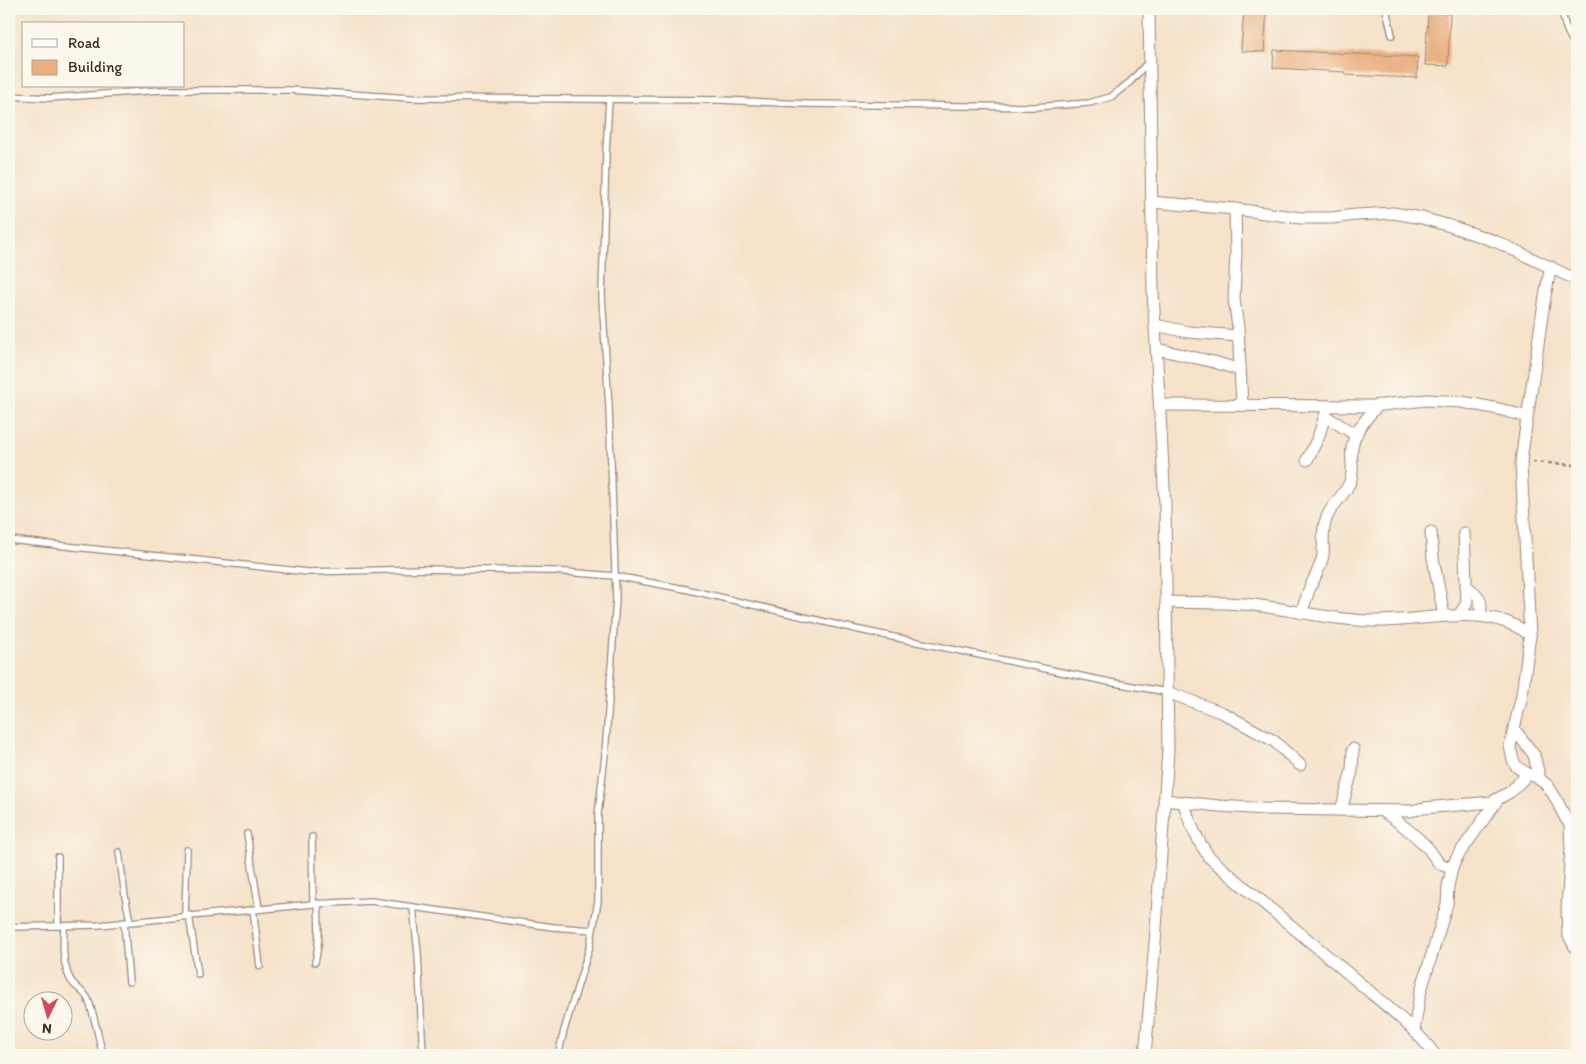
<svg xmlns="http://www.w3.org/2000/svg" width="1586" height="1064" font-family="Itim,sans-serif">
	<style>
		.building { fill: #eaaf7f }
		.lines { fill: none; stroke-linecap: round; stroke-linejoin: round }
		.service-casing { stroke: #988674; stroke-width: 8 }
		.minor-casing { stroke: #988674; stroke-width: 13 }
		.path { stroke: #988674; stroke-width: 2.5; stroke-dasharray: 4 4; stroke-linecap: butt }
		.service { stroke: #fff; stroke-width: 5.5 }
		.minor { stroke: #fff; stroke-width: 11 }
	</style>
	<rect width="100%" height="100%" fill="#fbf7ec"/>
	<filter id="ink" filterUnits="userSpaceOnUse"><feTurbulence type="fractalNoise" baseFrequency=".02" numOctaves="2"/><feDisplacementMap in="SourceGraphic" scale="10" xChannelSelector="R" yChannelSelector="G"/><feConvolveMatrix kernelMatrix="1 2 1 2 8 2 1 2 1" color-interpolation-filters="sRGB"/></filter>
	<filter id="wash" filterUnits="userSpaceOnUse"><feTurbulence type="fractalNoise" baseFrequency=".0096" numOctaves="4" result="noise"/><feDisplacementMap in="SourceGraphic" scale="20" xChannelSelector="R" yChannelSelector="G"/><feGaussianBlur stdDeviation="1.12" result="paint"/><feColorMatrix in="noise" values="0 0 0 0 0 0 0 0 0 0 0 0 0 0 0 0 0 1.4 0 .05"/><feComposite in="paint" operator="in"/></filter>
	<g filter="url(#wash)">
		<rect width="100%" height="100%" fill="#f5e2c9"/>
		<g id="blocks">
			<g class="building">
				<path d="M1244,9H1267L1264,52L1241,51Z"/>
				<path d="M1428,13L1450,14L1448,66L1425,65Z"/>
				<path d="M1274,50L1418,57L1417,78L1345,75V72L1273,68Z"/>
			</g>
		</g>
	</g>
	<g filter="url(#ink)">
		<use href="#blocks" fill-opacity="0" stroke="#988674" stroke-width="1"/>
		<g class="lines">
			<g class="service-casing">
				<g id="service">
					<path d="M1386,9L1392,35"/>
					<path d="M1562,9C1563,23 1568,36 1577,47"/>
					<path d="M9,96L50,98L161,90H290L410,98L720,100L807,104L1034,107L1089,103L1111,97L1130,82L1149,61"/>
					<path d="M9,540L308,572L421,569L553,571L615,576L685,589L855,629L1109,682L1167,692"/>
					<path d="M247,834L259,909"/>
					<path d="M312,837L313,904"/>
					<path d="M119,852L125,896L130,921"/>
					<path d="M58,857V926"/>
					<path d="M413,907L418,953L423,1055"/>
					<path d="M253,909L260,966"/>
					<path d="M185,915L187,850"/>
					<path d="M189,915L198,974"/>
					<path d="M124,922L129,982"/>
					<path d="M64,926C63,943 62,963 70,979C74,987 84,991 88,999C95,1017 98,1037 103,1055"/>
					<path d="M9,927L99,925L313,904L371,901L553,927L593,930"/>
					<path d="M315,962C320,942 319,924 318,903"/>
					<path d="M558,1055L565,1027L590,946L598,901V814L605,755L616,599L609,407L602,296L606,153L609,99"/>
				</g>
			</g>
			<g class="minor-casing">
				<g id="minor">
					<path d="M1151,202L1235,209L1301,218H1331L1356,215L1393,213L1422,218L1450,226L1497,242L1577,280"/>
					<path d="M1235,209L1236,252L1234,299L1238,327L1242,405"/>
					<path d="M1551,267C1542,305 1539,341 1533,379C1529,407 1524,435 1521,463L1530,635L1522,695L1510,746L1513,760L1517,767L1528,774L1537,777L1548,786L1555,797L1566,819L1577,831"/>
					<path d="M1155,325L1188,332L1238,336"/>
					<path d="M1157,349L1214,362L1240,370"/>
					<path d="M1160,405L1374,406L1426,400L1462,402L1499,409L1527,417"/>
					<path d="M1325,416L1356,435"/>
					<path d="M1307,460L1318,438L1328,406"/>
					<path d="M1431,532L1433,558L1444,616"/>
					<path d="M1466,586C1480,596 1483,599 1480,616"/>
					<path d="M1166,602C1195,603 1225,602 1254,605C1293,610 1332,620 1371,621C1424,623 1484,600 1530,635"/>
					<path d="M1301,613C1304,605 1307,596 1310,587C1315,577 1321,567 1323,555C1324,542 1321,530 1327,517C1332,504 1344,496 1350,482C1355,470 1350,459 1352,448C1354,431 1367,418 1378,405"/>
					<path d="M1459,615L1467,603L1464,533"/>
					<path d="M1167,692L1223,713L1274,741L1300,765"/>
					<path d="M1514,729L1534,755L1540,780"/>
					<path d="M1164,800L1219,806L1265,809L1411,811L1424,808L1492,802L1510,792L1528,774"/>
					<path d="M1184,803C1189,823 1197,840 1209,857C1260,901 1313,943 1364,987C1389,1008 1416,1029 1435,1055"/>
					<path d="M1341,810L1352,771L1353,749"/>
					<path d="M1382,811C1397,820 1410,831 1423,843C1437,855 1431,863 1452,868"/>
					<path d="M1570,825L1571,848L1567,909L1568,934L1575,947L1577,948"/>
					<path d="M1414,1031L1420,994L1447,904L1448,886L1452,868L1457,857L1498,799"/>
					<path d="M1145,1055L1155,943L1168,750L1165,503L1153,292L1149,9"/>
				</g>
			</g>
			<path class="path" d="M1532,462L1577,465"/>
			<use href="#service" class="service"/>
			<use href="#minor" class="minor"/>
		</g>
	</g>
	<rect width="1586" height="1064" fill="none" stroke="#fbf7ec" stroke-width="30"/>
	<rect x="22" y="22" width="162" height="65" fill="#fbf7ec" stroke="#aea59a"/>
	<rect x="32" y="39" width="25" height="8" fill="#ffffff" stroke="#aea59a"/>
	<text x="68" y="48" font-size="15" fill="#3b2a1e">Road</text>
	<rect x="32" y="60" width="25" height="15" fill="#eaaf7f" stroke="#aea59a"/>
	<text x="68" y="72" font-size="15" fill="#3b2a1e">Building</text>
	<g transform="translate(48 1016) rotate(185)"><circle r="24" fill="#fbf7ec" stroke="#aea59a"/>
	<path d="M0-4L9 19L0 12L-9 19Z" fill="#d1495b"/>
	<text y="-8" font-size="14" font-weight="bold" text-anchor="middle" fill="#3b2a1e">N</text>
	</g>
</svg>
